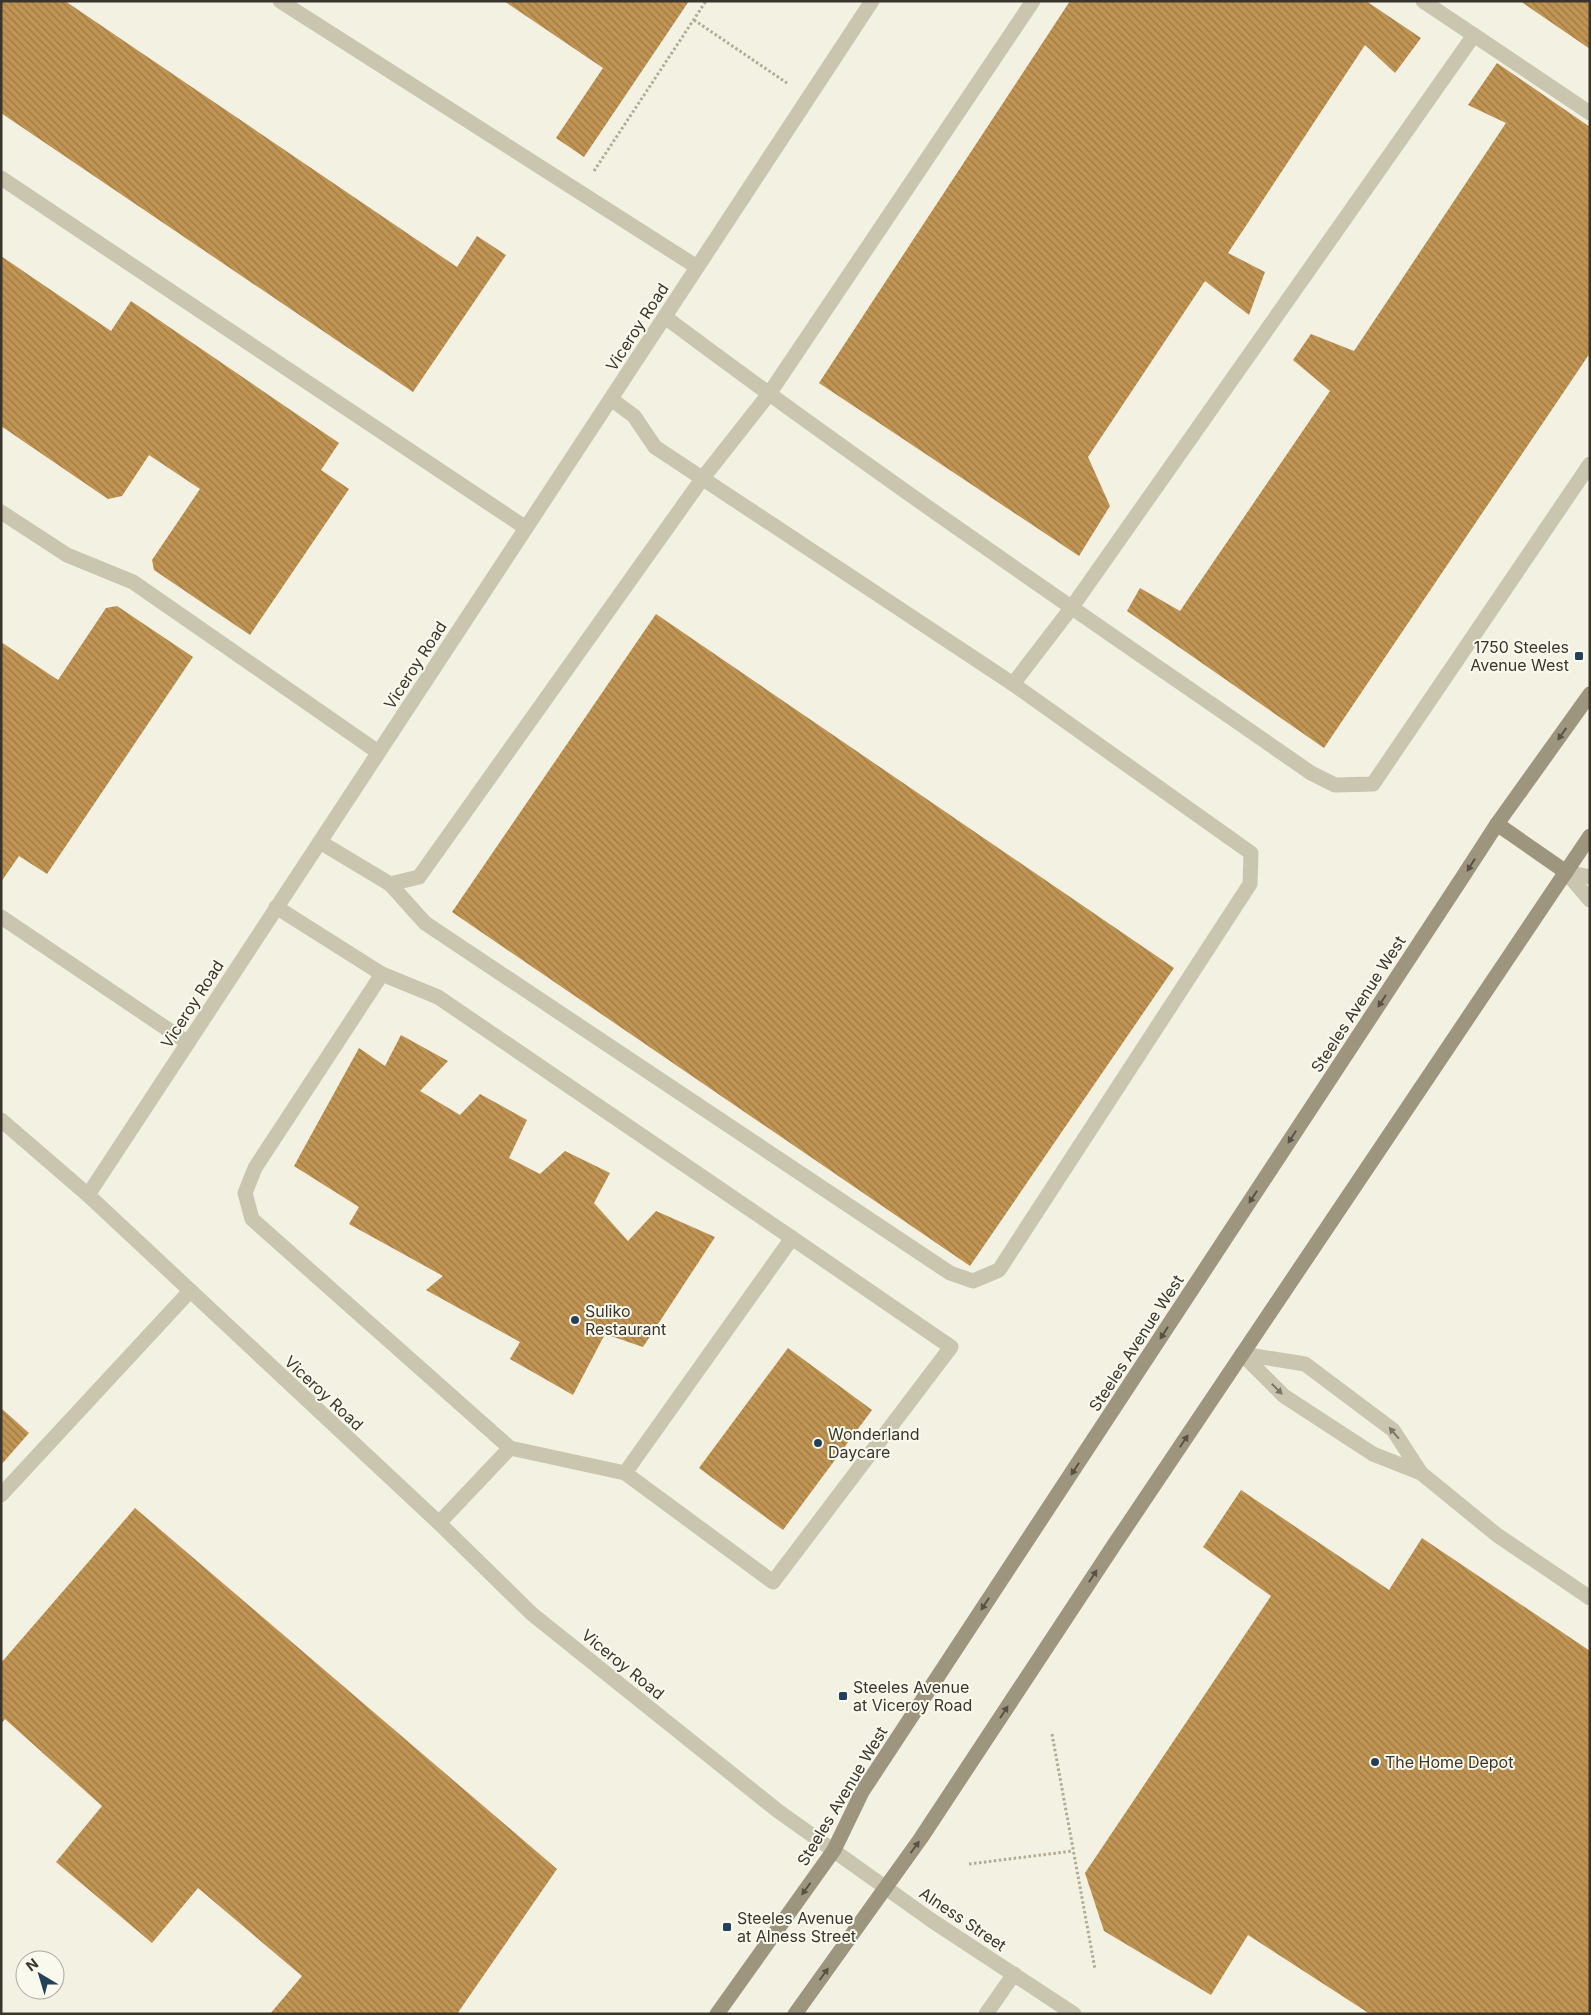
<svg xmlns="http://www.w3.org/2000/svg" width="1591" height="2015" font-family="Inter,sans-serif">
	<style>
		.building { fill: url(#building-back-hatch) }
		.lines { fill: none; stroke-linecap: round; stroke-linejoin: round }
		.path { stroke: #b1ab94; stroke-width: 3; stroke-dasharray: 2.5 2.5; stroke-linecap: butt }
		.lane { stroke: #cac5ae; stroke-width: 15 }
		.street { stroke: #cac5ae; stroke-width: 15 }
		.secondary { stroke: #9e957f; stroke-width: 15 }
		.oneway { fill: #575245 }
		.oneway2 { fill: #7a7666 }
		.poi-dot { fill: #234259; stroke: #faf9ee; stroke-width: 2 }
		.labels { text-anchor: middle; dominant-baseline: central; stroke-width: 4; stroke-linejoin: round; paint-order: stroke }
		.street-label { font-size: 16px; fill: #39352c; stroke: #faf9ee }
		.poi-label { font-size: 16px; fill: #39352c; stroke: #faf9ee; text-anchor: start }
	</style>
	<defs>
		<pattern id="building-back-hatch" width="6" height="6" patternUnits="userSpaceOnUse" patternTransform="scale(1.25)"><rect width="6" height="6" fill="#c09453"/><path d="M-1 5l2 2M0 0l6 6M5-1l2 2" fill="none" stroke="#9d7a45"/></pattern>
	</defs>
	<rect width="100%" height="100%" fill="#f2f1e2"/>
	<g class="building">
		<path d="M1,1H65L457,267L477,236L506,255L413,392L1,113Z"/>
		<path d="M504,1H689L584,157L556,138L603,68Z"/>
		<path d="M1070,1H1366L1421,38L1395,73L1365,45L1228,253L1265,272L1249,315L1205,281L1088,457L1110,506L1079,556L819,383Z"/>
		<path d="M1520,1H1590V49Z"/>
		<path d="M1497,63L1590,127V353L1324,748L1127,611L1140,588L1180,611L1330,391L1293,360L1311,334L1354,351L1506,123L1468,105Z"/>
		<path d="M1,256L111,331L131,301L339,443L321,470L349,489L250,635L154,570L152,560L200,489L149,455L122,496L108,499L1,426Z"/>
		<path d="M117,606L193,657L47,874L19,856L1,882V642L58,680L106,608Z"/>
		<path d="M656,614L1174,968L970,1266L452,912Z"/>
		<path d="M401,1035L448,1061L420,1091L460,1115L480,1094L527,1120L509,1158L540,1174L565,1151L610,1173L594,1203L628,1241L656,1211L715,1237L643,1347L605,1334L573,1395L510,1359L520,1342L426,1290L443,1276L349,1224L359,1207L294,1166L359,1048L385,1066Z"/>
		<path d="M788,1348L872,1410L783,1530L699,1468Z"/>
		<path d="M1,1408L29,1433L1,1465Z"/>
		<path d="M1241,1490L1389,1590L1422,1538L1590,1651V2014H1370L1248,1935L1211,1995L1104,1931L1085,1873L1271,1596L1203,1547Z"/>
		<path d="M135,1508L557,1869L457,2014H270L302,1976L198,1888L152,1943L56,1862L102,1806L5,1719L1,1724V1663Z"/>
	</g>
	<g class="lines">
		<g class="path">
			<path d="M694,20L787,83"/>
			<path d="M594,171L706,1"/>
			<path d="M1052,1734L1095,1969"/>
			<path d="M969,1864L1073,1851"/>
		</g>
		<g class="lane">
			<path d="M280,1L697,267"/>
			<path d="M1423,1L1590,113"/>
			<path d="M1,178L526,528"/>
			<path d="M665,317C876,475 1095,623 1311,773L1335,785L1373,784L1590,464"/>
			<path d="M611,399L634,416L655,447L1013,684"/>
			<path d="M1,512L67,555L133,582L378,752"/>
			<path d="M320,842L390,884L419,877L702,479L769,394L1033,1"/>
			<path d="M1566,872L1590,900"/>
			<path d="M1566,872L1590,877"/>
			<path d="M390,884L425,923L950,1273L973,1281L999,1270L1250,884L1251,853L1013,684L1072,607L1474,35"/>
			<path d="M276,907L382,974L438,997L792,1238"/>
			<path d="M1,917L188,1043"/>
			<path d="M382,974L255,1168L245,1193L252,1219L510,1448"/>
			<path d="M1,1120L88,1195"/>
			<path d="M1242,1354L1305,1364L1393,1430L1421,1473L1470,1513L1497,1535L1590,1598"/>
			<path d="M1242,1354L1284,1396L1373,1454L1421,1473"/>
			<path d="M1,1495L190,1291"/>
			<path d="M439,1523L510,1448L625,1473L792,1238L951,1347L773,1582L625,1473"/>
			<path d="M986,2014L1014,1974"/>
		</g>
		<path class="street" d="M872,1L88,1195L439,1523L532,1614L778,1811L931,1920L1074,2014"/>
		<g class="secondary">
			<path d="M1497,824L1566,872"/>
			<path d="M717,2014L834,1850L862,1792L1462,878L1497,824L1590,694"/>
			<path d="M795,2014L921,1838L1114,1545L1590,836"/>
		</g>
	</g>
	<defs><path id="oneway-solid" d="M-6-.8H1V-3.2L6.5 0L1 3.2V.8H-6Z" transform="scale(1.25)"/></defs>
	<g class="oneway">
		<use href="#oneway-solid" transform="translate(1562 734) rotate(125)"/>
		<use href="#oneway-solid" transform="translate(1471 865) rotate(122)"/>
		<use href="#oneway-solid" transform="translate(1382 1001) rotate(123)"/>
		<use href="#oneway-solid" transform="translate(1292 1137) rotate(123)"/>
		<use href="#oneway-solid" transform="translate(1253 1197) rotate(123)"/>
		<use href="#oneway-solid" transform="translate(1164 1333) rotate(123)"/>
		<use href="#oneway-solid" transform="translate(1184 1441) rotate(-56)"/>
		<use href="#oneway-solid" transform="translate(1075 1469) rotate(123)"/>
		<use href="#oneway-solid" transform="translate(1093 1576) rotate(-57)"/>
		<use href="#oneway-solid" transform="translate(985 1604) rotate(123)"/>
		<use href="#oneway-solid" transform="translate(1004 1712) rotate(-57)"/>
		<use href="#oneway-solid" transform="translate(915 1847) rotate(-54)"/>
		<use href="#oneway-solid" transform="translate(806 1889) rotate(126)"/>
		<use href="#oneway-solid" transform="translate(824 1974) rotate(-54)"/>
	</g>
	<g class="oneway2">
		<use href="#oneway-solid" transform="translate(1277 1389) rotate(45)"/>
		<use href="#oneway-solid" transform="translate(1394 1433) rotate(-131)"/>
	</g>
	<g class="poi-dot">
		<rect x="1574" y="651" width="10" height="10" rx="2.5"/>
		<circle cx="575" cy="1320" r="5"/>
		<circle cx="818" cy="1443" r="5"/>
		<rect x="838" y="1691" width="10" height="10" rx="2.5"/>
		<circle cx="1375" cy="1762" r="5"/>
		<rect x="722" y="1922" width="10" height="10" rx="2.5"/>
	</g>
	<g class="labels">
		<g class="street-label">
			<text transform="translate(637 327) rotate(-57)">Viceroy Road</text>
			<text transform="translate(415 665) rotate(-57)">Viceroy Road</text>
			<text transform="translate(192 1004) rotate(-57)">Viceroy Road</text>
			<text transform="translate(1358 1004) rotate(-57)">Steeles Avenue West</text>
			<text transform="translate(1136 1343) rotate(-57)">Steeles Avenue West</text>
			<text transform="translate(324 1393) rotate(43)">Viceroy Road</text>
			<text transform="translate(623 1664) rotate(39)">Viceroy Road</text>
			<text transform="translate(842 1796) rotate(-59)">Steeles Avenue West</text>
			<text transform="translate(963 1919) rotate(34)">Alness Street</text>
		</g>
		<g class="poi-label">
			<text x="1569" y="647" text-anchor="end">1750 Steeles<tspan x="1569" dy="18">Avenue West</tspan></text>
			<text x="585" y="1311">Suliko<tspan x="585" dy="18">Restaurant</tspan></text>
			<text x="828" y="1434">Wonderland<tspan x="828" dy="18">Daycare</tspan></text>
			<text x="853" y="1687">Steeles Avenue<tspan x="853" dy="18">at Viceroy Road</tspan></text>
			<text x="1385" y="1762">The Home Depot</text>
			<text x="737" y="1918">Steeles Avenue<tspan x="737" dy="18">at Alness Street</tspan></text>
		</g>
	</g>
	<rect width="1591" height="2015" fill="none" stroke="#39352c" stroke-width="5"/>
	<g transform="translate(40 1975) rotate(322)"><circle r="24" fill="#faf9ee" stroke="#adaba0"/>
	<path d="M0-4L9 19L0 12L-9 19Z" fill="#234259"/>
	<text y="-8" font-size="14" font-weight="bold" text-anchor="middle" fill="#39352c">N</text>
	</g>
</svg>
